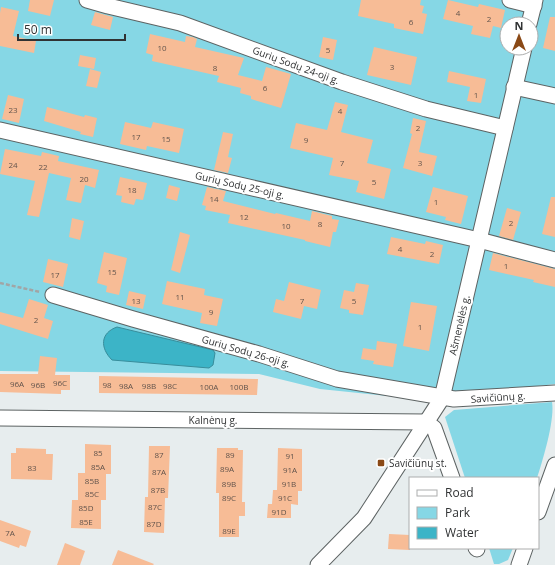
<svg xmlns="http://www.w3.org/2000/svg" width="555" height="565" font-family="'Open Sans',sans-serif">
	<style>
		.green { fill: #86d7e5; fill-rule: evenodd }
		.water { fill: #3cb4c7; stroke: #388d9b }
		.building { fill: #f7bc96 }
		.lines { fill: none; stroke-linecap: round; stroke-linejoin: round }
		.street-casing { stroke: #5d6363; stroke-width: 17 }
		.path { stroke: #a1a5a6; stroke-width: 2.5; stroke-dasharray: 4 2; stroke-linecap: butt }
		.street { stroke: #fff; stroke-width: 15 }
		.poi-dot { fill: #8a4916; stroke: #fff; stroke-width: 1.5 }
		.labels { text-anchor: middle; dominant-baseline: central; stroke-width: 4; stroke-linejoin: round; paint-order: stroke }
		.number-label { font-size: 8px; fill: #62544c }
		.street-label { font-size: 10px; fill: #303233; stroke: #fff }
		.poi-label { font-size: 10px; fill: #303233; stroke: #fff; text-anchor: start }
	</style>
	<rect width="100%" height="100%" fill="#e7edee"/>
	<g class="green">
		<path d="M0,0H555V384L487,392L426,400L320,389L259,374L0,371ZM507,24H531V48H507Z"/>
		<path d="M552,402C555,420 543,459 537,478H465L445,417L454,410Z"/>
		<path d="M489,548H513L508,560L499,564H494Z"/>
	</g>
	<path class="water" d="M117,327L213,350L215,353L213,365L209,368L112,360C100,348 100,333 117,327Z"/>
	<g class="building">
		<path d="M30,0H54L50,16L28,11Z"/>
		<path d="M361,0H421L420,5L424,6L422,13L427,14L423,34L394,28V24L358,16Z"/>
		<path d="M448,0L478,7L479,4L505,10L501,28L493,26L490,38L471,34L473,26L443,19Z"/>
		<path d="M1,7L19,11L13,36L36,41L34,53L0,46V13Z"/>
		<path d="M95,12L113,17L110,30L91,25Z"/>
		<path d="M550,17H555V51L543,48Z"/>
		<path d="M150,34L185,42L186,36L193,37L197,39L195,47L244,58L238,75L262,81L266,67L291,74L281,108L251,99V96L240,93L241,88L217,82L219,76L152,61L153,55L146,53Z"/>
		<path d="M323,37L337,40L333,60L319,57Z"/>
		<path d="M374,47L417,57L411,85L367,75Z"/>
		<path d="M80,55L96,58L94,69L78,66Z"/>
		<path d="M90,69L101,72L97,88L86,86Z"/>
		<path d="M449,71L486,79L481,103L467,101L470,87L447,82Z"/>
		<path d="M8,95L24,99L19,123L2,119Z"/>
		<path d="M335,102L348,105L341,132L373,140L367,163L391,169L384,199L356,192L359,181L329,175L333,158L290,148L296,123L327,130Z"/>
		<path d="M47,107L84,117L85,115L97,118L93,137L80,134L81,132L44,121Z"/>
		<path d="M413,118L426,121L419,152L437,156L432,176L403,168L412,134L410,133Z"/>
		<path d="M125,122L151,128L153,122L184,129L179,153L147,146L146,150L120,144Z"/>
		<path d="M223,132L233,134L228,157L232,158L228,173L214,170Z"/>
		<path d="M5,149L41,156L42,152L59,156L58,161L99,170L95,188L85,185L81,203L66,200L71,178L49,173L39,217L27,215L35,181L0,174Z"/>
		<path d="M120,177L147,183L143,200L136,199L134,205L121,202L122,196L116,195Z"/>
		<path d="M169,185L180,188L177,201L166,198Z"/>
		<path d="M207,187L226,191L223,201L275,214L276,213L310,221L312,211L332,216V219L339,220L336,232H333L330,247L305,241V240L228,223L230,215L205,210L206,206L202,205Z"/>
		<path d="M433,187L468,196L461,224L445,220L446,217L426,212Z"/>
		<path d="M551,197H555V237L542,234Z"/>
		<path d="M507,208L521,212L513,240L499,236Z"/>
		<path d="M72,218L84,221L80,240L69,237Z"/>
		<path d="M180,232L190,235L180,273L171,270Z"/>
		<path d="M391,237L425,244L426,241L443,245L439,264L387,254Z"/>
		<path d="M104,252L127,258L119,295L106,292L107,286L97,283Z"/>
		<path d="M493,253L555,269V287L533,282L534,280L489,270Z"/>
		<path d="M48,259L68,264L63,287L43,282Z"/>
		<path d="M167,281L205,289L204,295L223,299L217,326L200,323L202,313L162,304Z"/>
		<path d="M289,282L321,290L317,309L304,306L301,319L273,312L276,299L284,301Z"/>
		<path d="M356,283L369,285L363,315L349,313V310L340,308L344,290L354,292Z"/>
		<path d="M129,291L146,295L143,309L126,305Z"/>
		<path d="M29,299L48,305L44,318L53,321L48,339L0,324V312L23,318Z"/>
		<path d="M411,302L437,306L429,351L403,346Z"/>
		<path d="M377,341L397,344L393,367L373,364L374,361L361,359L363,348L376,350Z"/>
		<path d="M40,356L57,358L55,375H70V390H61V394L0,392V374H38Z"/>
		<path d="M99,376L258,379L257,395L99,393Z"/>
		<path d="M85,444L111,445V474H106V500H101V529L71,528L72,500H78V473H85Z"/>
		<path d="M149,446H170L168,498H165L164,533L144,532L145,497H148Z"/>
		<path d="M16,448L46,449V454H53L52,480L11,479V453H16Z"/>
		<path d="M217,448H238V450H243L242,502H245V516H239V537H219V493H216Z"/>
		<path d="M278,448L302,449V491H298V505L291,504V518H267L268,504H272L273,490H277Z"/>
		<path d="M0,520L31,531L26,547L20,545L19,548L0,541Z"/>
		<path d="M389,534L410,535V550L388,549Z"/>
		<path d="M65,543L85,551L80,565H57Z"/>
		<path d="M118,550L154,564L153,565H112Z"/>
	</g>
	<g class="lines">
		<g class="street-casing">
			<g id="street">
				<path d="M87,0L108,6L180,23L342,82L426,109L505,128"/>
				<path d="M510,0L534,6"/>
				<path d="M529,24L535,0"/>
				<path d="M514,87L555,96"/>
				<path d="M0,130L479,240L555,260"/>
				<path d="M53,295L133,319L259,354L337,379L454,399L555,393"/>
				<path d="M0,418L426,422L434,428L452,478"/>
				<path d="M538,512L555,465"/>
				<path d="M476,548L477,549"/>
				<path d="M318,565L364,518L442,398L524,48"/>
				<path d="M519,565L525,548"/>
			</g>
		</g>
		<path class="path" d="M0,283L40,292"/>
		<use href="#street" class="street"/>
	</g>
	<rect class="poi-dot" x="377" y="459" width="8" height="8" rx="2"/>
	<g class="labels">
		<g class="number-label">
			<text x="458" y="12">4</text>
			<text x="489" y="18">2</text>
			<text x="411" y="21">6</text>
			<text x="162" y="47">10</text>
			<text x="328" y="49">5</text>
			<text x="392" y="66">3</text>
			<text x="215" y="67">8</text>
			<text x="265" y="87">6</text>
			<text x="476" y="94">1</text>
			<text x="13" y="109">23</text>
			<text x="340" y="110">4</text>
			<text x="418" y="127">2</text>
			<text x="136" y="136">17</text>
			<text x="166" y="138">15</text>
			<text x="306" y="139">9</text>
			<text x="342" y="162">7</text>
			<text x="420" y="162">3</text>
			<text x="13" y="164">24</text>
			<text x="43" y="166">22</text>
			<text x="84" y="178">20</text>
			<text x="374" y="181">5</text>
			<text x="132" y="189">18</text>
			<text x="214" y="198">14</text>
			<text x="436" y="201">1</text>
			<text x="244" y="216">12</text>
			<text x="511" y="222">2</text>
			<text x="320" y="223">8</text>
			<text x="286" y="225">10</text>
			<text x="400" y="248">4</text>
			<text x="432" y="253">2</text>
			<text x="506" y="265">1</text>
			<text x="112" y="271">15</text>
			<text x="55" y="274">17</text>
			<text x="180" y="296">11</text>
			<text x="136" y="300">13</text>
			<text x="302" y="300">7</text>
			<text x="354" y="300">5</text>
			<text x="211" y="311">9</text>
			<text x="36" y="319">2</text>
			<text x="420" y="326">1</text>
			<text x="60" y="382">96C</text>
			<text x="17" y="383">96A</text>
			<text x="38" y="384">96B</text>
			<text x="107" y="384">98</text>
			<text x="126" y="385">98A</text>
			<text x="149" y="385">98B</text>
			<text x="170" y="385">98C</text>
			<text x="209" y="386">100A</text>
			<text x="239" y="386">100B</text>
			<text x="98" y="452">85</text>
			<text x="159" y="454">87</text>
			<text x="230" y="454">89</text>
			<text x="290" y="455">91</text>
			<text x="98" y="466">85A</text>
			<text x="32" y="467">83</text>
			<text x="227" y="468">89A</text>
			<text x="290" y="469">91A</text>
			<text x="159" y="471">87A</text>
			<text x="92" y="480">85B</text>
			<text x="229" y="483">89B</text>
			<text x="289" y="483">91B</text>
			<text x="158" y="489">87B</text>
			<text x="92" y="493">85C</text>
			<text x="229" y="497">89C</text>
			<text x="285" y="497">91C</text>
			<text x="155" y="506">87C</text>
			<text x="86" y="507">85D</text>
			<text x="279" y="511">91D</text>
			<text x="86" y="521">85E</text>
			<text x="154" y="523">87D</text>
			<text x="229" y="530">89E</text>
			<text x="10" y="532">7A</text>
		</g>
		<g class="street-label">
			<text transform="translate(296 65) rotate(20)">Gurių Sodų 24-oji g.</text>
			<text transform="translate(240 185) rotate(13)">Gurių Sodų 25-oji g.</text>
			<text transform="translate(459 325) rotate(-77)">Ašmenėlės g.</text>
			<text transform="translate(246 351) rotate(16)">Gurių Sodų 26-oji g.</text>
			<text transform="translate(498 397) rotate(-4)">Savičiūnų g.</text>
			<text x="213" y="420">Kalnėnų g.</text>
		</g>
		<g class="poi-label">
			<text x="389" y="463">Savičiūnų st.</text>
		</g>
	</g>
	<rect x="409" y="477" width="130" height="72" fill="#ffffff" stroke="#acadad"/>
	<rect x="417" y="490" width="20" height="6" fill="#ffffff" stroke="#acadad"/>
	<text x="445" y="497" font-size="12" fill="#303233">Road</text>
	<rect x="417" y="507" width="20" height="12" fill="#86d7e5" stroke="#acadad"/>
	<text x="445" y="517" font-size="12" fill="#303233">Park</text>
	<rect x="417" y="527" width="20" height="12" fill="#3cb4c7" stroke="#acadad"/>
	<text x="445" y="537" font-size="12" fill="#303233">Water</text>
	<g transform="translate(519 36)"><circle r="19" fill="#ffffff" stroke="#acadad"/>
	<path d="M0-3L7 15L0 10L-7 15Z" fill="#8a4916"/>
	<text y="-6" font-size="11" font-weight="bold" text-anchor="middle" fill="#303233">N</text>
	</g>
	<path d="M18 34v6h107v-6" fill="none" stroke="#303233" stroke-width="2"/>
	<text x="24" y="34" font-size="12" fill="#303233" stroke="#ffffff" stroke-width="3" paint-order="stroke">50 m</text>
</svg>
